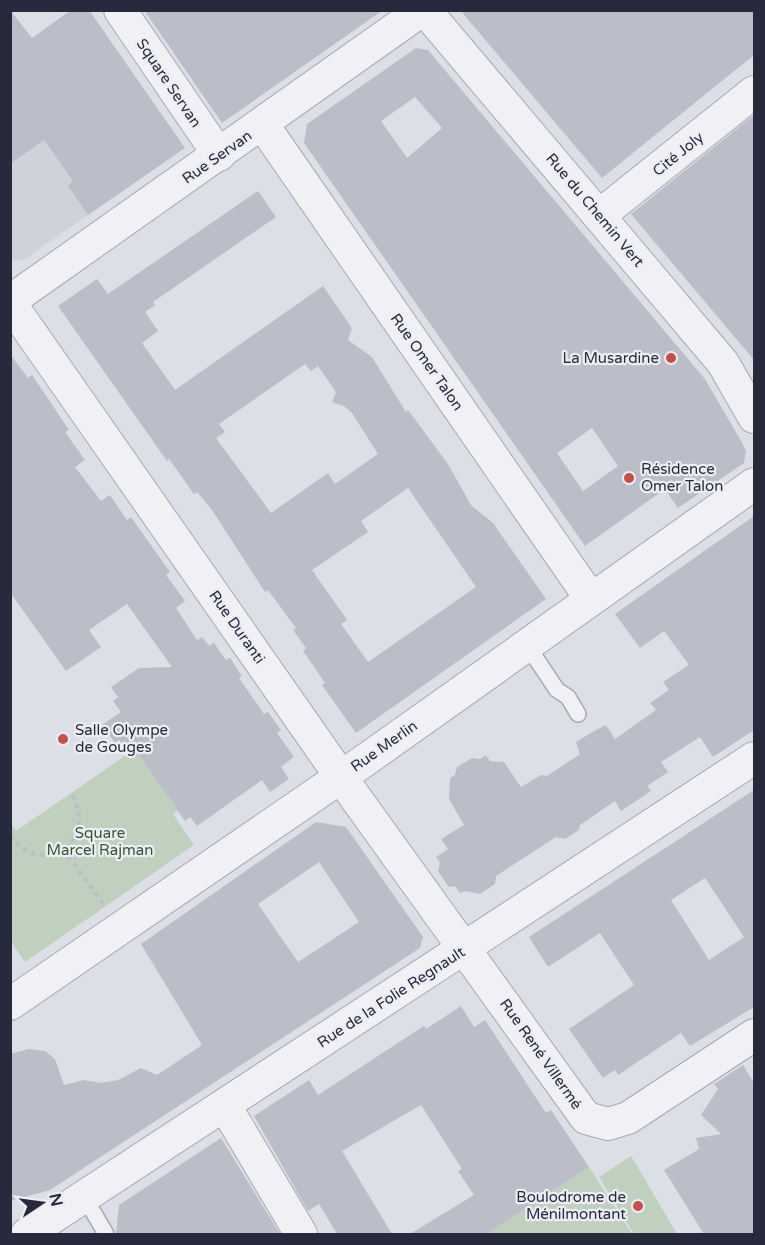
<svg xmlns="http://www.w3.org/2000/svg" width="765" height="1245" font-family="'Varela Round',sans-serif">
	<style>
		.built { fill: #cfd1db }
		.green { fill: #bfd0bf }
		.building { fill: #bbbdc9; fill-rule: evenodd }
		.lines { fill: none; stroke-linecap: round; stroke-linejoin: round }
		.lane-casing { stroke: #a6a9b3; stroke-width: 18 }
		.street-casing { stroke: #a6a9b3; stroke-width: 34 }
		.path { stroke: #bcbdc5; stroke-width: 4; stroke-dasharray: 4.5 4.5; stroke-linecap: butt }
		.lane { stroke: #f0f0f5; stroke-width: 15 }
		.street { stroke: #f0f0f5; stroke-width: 32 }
		.poi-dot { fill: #c74f46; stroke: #eceef4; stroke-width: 2 }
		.labels { text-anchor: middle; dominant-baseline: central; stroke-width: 4.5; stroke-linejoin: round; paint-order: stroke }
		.street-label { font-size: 15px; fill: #272a3c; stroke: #eceef4 }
		.poi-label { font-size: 15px; fill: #272a3c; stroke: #eceef4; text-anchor: end }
		.park-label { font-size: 15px; fill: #355736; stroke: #eceef4 }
	</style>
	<rect width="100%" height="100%" fill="#dddfe6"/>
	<path class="built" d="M10,11L134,183L22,261L10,259Z"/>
	<g class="green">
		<path d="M135,749L178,811L173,814L194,845L25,962L11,941L10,823L16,831Z"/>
		<path d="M631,1156L677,1234H634L599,1177Z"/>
		<path d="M589,1167L632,1234H486Z"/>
	</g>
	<g class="building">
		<path d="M10,10L32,38L71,10H89L185,148L88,215L68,186L73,181L44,140L10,164Z"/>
		<path d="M144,10H383L222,123Z"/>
		<path d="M460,10H754V55L602,178Z"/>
		<path d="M416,48L428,50L705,379L740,439L746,451L744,463L678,508L665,489L585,546L304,143L307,124ZM415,97L442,128L407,158L381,121ZM592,428L618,466L583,491L557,453Z"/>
		<path d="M754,115V360L631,214Z"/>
		<path d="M258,191L276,217L153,302L155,305L145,312L158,331L142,343L175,390L323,286L352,328L348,340L372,357L406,412L408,410L448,464L471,505L493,523L546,599L356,733L322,685L325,683L303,651L306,648L293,630L296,628L268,590L265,592L212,510L197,492L194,494L169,459L167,461L58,306L97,279L108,294ZM305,364L311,371L318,366L336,392L332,402L344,406L352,413L378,454L335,484L328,473L271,513L216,438L225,432L219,424ZM408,488L476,587L368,662L341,624L347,620L312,570L368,532L361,521Z"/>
		<path d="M10,354L28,378L32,375L69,430L65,432L85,460L75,467L101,501L110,495L127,520L131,517L170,572L166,575L185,601L176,608L197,640L202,637L209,646L214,643L226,660L230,658L242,676L239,678L264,714L268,712L281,730L277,733L294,757L281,767L289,779L270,792L262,780L197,826L190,817L185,821L135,749L129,753L119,740L115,743L102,725L121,712L113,701L118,697L111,687L139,668L172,667L127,604L89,630L101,647L66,671L10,592Z"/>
		<path d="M754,516V730L713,757L700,737L661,762L668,772L647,786L651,791L621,811L615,801L580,825L579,830L565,839L556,837L496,876L495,884L480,894L465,891L460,893L455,886L449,887L438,871L440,862L436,857L448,849L441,839L464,825L449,799L450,778L455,775L457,767L472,758L480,759L486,755L490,761L504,762L521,787L541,775L547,776L580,754L576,742L596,730L606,725L615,739L656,710L650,703L669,690L663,682L689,665L664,631L640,648L615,614Z"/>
		<path d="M754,790V1007L690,1046L681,1033L618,1075L615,1070L603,1078L569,1029L634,985L600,933L548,967L529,937ZM705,878L744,937L709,960L671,900Z"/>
		<path d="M316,822L346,827L423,937L420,948L50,1190L10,1201V1054L29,1049L45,1051L55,1059L64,1085L84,1080L101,1083L118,1080L141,1068L157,1075L202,1045L141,944ZM319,862L359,922L298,962L258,904Z"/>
		<path d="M461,1006L474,1027L485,1020L546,1113L551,1110L589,1167L486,1234H410L474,1195L458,1171L462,1169L421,1105L342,1151L392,1234H337L319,1204L308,1211L254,1116L309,1080L318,1095L424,1026L426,1029Z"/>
		<path d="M743,1065L754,1083V1234H704L664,1170L699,1149L696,1138L721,1134L701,1115L718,1089L714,1084Z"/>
		<path d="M221,1138L280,1234H116L119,1205Z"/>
	</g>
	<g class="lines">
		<g class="lane-casing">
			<g id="lane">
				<path d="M527,645L557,690L568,697L578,714"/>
				<path d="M85,1198L106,1234"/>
			</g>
		</g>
		<g class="street-casing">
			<g id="street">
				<path d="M120,10L219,155"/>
				<path d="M425,10L723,363L754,417"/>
				<path d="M263,125L591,599"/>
				<path d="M600,215L754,92"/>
				<path d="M10,301L422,10"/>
				<path d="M10,303L355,797L586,1118L608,1124L628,1118L754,1035"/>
				<path d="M10,1004L364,761L754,484"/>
				<path d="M225,1106L301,1234"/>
				<path d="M27,1234L754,758"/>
			</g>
		</g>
		<g class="path">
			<path d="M10,836C42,879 101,842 71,793"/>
			<path d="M63,849L105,906"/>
		</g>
		<use href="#lane" class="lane"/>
		<use href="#street" class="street"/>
	</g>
	<g class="poi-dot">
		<circle cx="671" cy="358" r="6"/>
		<circle cx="629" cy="478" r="6"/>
		<circle cx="63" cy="739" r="6"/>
		<circle cx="638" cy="1206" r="6"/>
	</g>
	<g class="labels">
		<g class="street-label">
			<text transform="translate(169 83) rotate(56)">Square Servan</text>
			<text transform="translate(678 154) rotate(-39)">Cité Joly</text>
			<text transform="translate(217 157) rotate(-35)">Rue Servan</text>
			<text transform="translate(595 210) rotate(50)">Rue du Chemin Vert</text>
			<text transform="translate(427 362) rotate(55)">Rue Omer Talon</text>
			<text transform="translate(237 627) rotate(55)">Rue Duranti</text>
			<text transform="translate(384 746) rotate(-35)">Rue Merlin</text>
			<text transform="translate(391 997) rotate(-33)">Rue de la Folie Regnault</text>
			<text transform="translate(541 1054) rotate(55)">Rue René Villermé</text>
		</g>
		<g class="poi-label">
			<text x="659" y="358">La Musardine</text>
			<text x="641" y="469" text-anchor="start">Résidence<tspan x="641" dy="17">Omer Talon</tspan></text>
			<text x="75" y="730" text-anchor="start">Salle Olympe<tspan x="75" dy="17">de Gouges</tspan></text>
			<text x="626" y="1197">Boulodrome de<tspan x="626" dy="17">Ménilmontant</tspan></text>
		</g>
		<g class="park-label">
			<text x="100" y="833">Square<tspan x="100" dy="17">Marcel Rajman</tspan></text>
		</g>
	</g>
	<rect width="765" height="1245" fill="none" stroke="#272a3c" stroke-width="24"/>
	<g transform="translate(42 1203) rotate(77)" stroke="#eceef4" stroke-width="4.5" paint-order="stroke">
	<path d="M0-4.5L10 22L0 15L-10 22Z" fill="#272a3c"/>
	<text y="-9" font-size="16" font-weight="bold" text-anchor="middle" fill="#272a3c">N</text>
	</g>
</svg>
